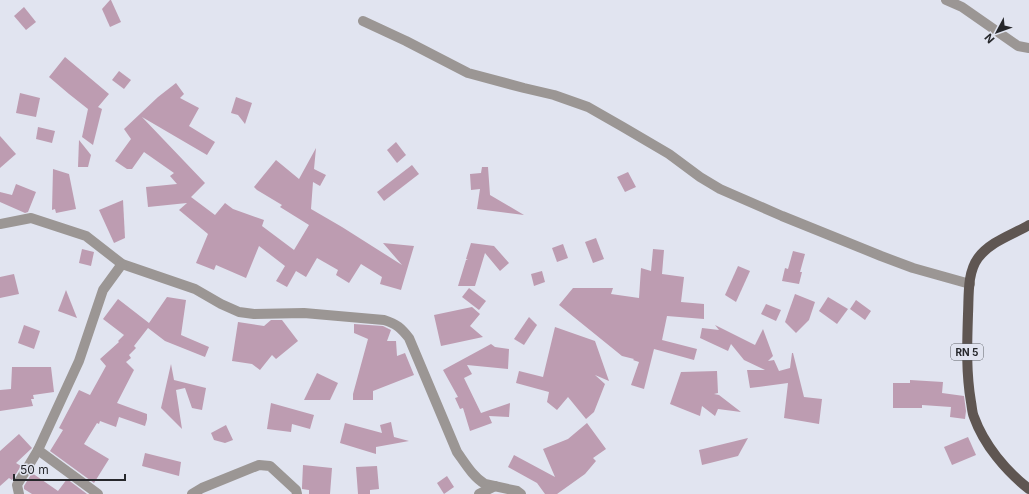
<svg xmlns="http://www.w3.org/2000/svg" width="1029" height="494" font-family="Inter,sans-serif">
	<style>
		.building { fill: #bd9cb1 }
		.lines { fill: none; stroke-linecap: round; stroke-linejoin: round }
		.minor { stroke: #9b9694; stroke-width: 10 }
		.major { stroke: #5f5652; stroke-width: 10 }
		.labels { text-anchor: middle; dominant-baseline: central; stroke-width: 3.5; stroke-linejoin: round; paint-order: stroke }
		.shield { fill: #e1e4f0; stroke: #5e6066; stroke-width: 1 }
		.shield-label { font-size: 10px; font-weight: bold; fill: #26272b }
	</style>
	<rect width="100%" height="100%" fill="#e1e4f0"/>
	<g class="building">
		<path d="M110,0H111L121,22L110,27L102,9Z"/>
		<path d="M24,7L36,22L26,30L14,16Z"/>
		<path d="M65,57L109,94L98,107L102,109L93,145L82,137L88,109L69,94L49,77Z"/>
		<path d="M119,71L131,80L124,89L112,80Z"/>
		<path d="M176,83L184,94L180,98L199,108L189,126L215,142L207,155L142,117L205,183L191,197L215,215L225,203L233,209L264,220L262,226L294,250L309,225L280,207L282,205L257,190L254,187L276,160L299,179L316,148L314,169L326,175L320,186L313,182L311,209L342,227L402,265L383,243L414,246L401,290L380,284L382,277L361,264L349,283L336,275L338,270L317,258L306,277L296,271L287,287L276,281L285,266L259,246L246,278L216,265L214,270L196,263L208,234L179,210L187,203L148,207L146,187L177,184L170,176L174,173L144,152L132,169H127L115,161L131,139L124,129L158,97Z"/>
		<path d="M20,93L40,98L36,117L16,113Z"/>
		<path d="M236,97L252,103L245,124L238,115L231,113Z"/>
		<path d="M38,127L55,131L52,143L36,139Z"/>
		<path d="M0,136L16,154L0,168Z"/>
		<path d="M79,140L91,155L88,167H78Z"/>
		<path d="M396,142L406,155L397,163L387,150Z"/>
		<path d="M412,165L419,174L384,201L377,192Z"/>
		<path d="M482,167H488L490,195L524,215L477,209L480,189L471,190L470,174L481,173Z"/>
		<path d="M53,169L69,174L76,209L56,213L55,209L52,210Z"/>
		<path d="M628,172L636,187L625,192L617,177Z"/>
		<path d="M16,184L36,192L28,212L25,213L0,202V192L12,195Z"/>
		<path d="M123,200L125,238L114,243L99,210Z"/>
		<path d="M596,238L604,259L593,263L585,242Z"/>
		<path d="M471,243L494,246L509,263L500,271L485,253L475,286H458L466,260H468L466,259Z"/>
		<path d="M563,244L568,258L557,262L552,248Z"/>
		<path d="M82,249L94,252L91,266L79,263Z"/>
		<path d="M653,249L664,250L662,274L684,277L681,302L704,304V319L667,316L662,340L697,349L694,360L654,349L644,389L631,385L639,362L633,360L634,359L622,356L559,305L573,288H613L611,294L639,298L641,268L651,271Z"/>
		<path d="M793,251L805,254L800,272H802L799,284L782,281L785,268L788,269Z"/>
		<path d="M738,266L750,271L736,302L725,295Z"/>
		<path d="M542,271L545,282L534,286L531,274Z"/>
		<path d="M14,274L19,294L0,298V277Z"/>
		<path d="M469,288L486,301L479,310L462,297Z"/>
		<path d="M66,290L77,318L58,311Z"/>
		<path d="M795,294L815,302L809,320L796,333L785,322Z"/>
		<path d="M167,297L186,300L181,335L209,347L205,357L165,341L148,328L134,346L136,348L129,355L131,358L126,362L134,370L117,403L147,414V419L145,426L119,417L116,427L100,421L99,424L97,423L84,444L109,459L94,483L50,451L63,430L59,428L79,390L90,395L106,366L100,359L119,342L118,341L124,335L103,319L118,299L149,323Z"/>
		<path d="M828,297L848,309L837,324L819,311Z"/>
		<path d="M856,300L871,311L865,320L850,309Z"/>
		<path d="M766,304L781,310L776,321L761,314Z"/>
		<path d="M472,307L480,314L470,326L483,337L441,346L434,315Z"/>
		<path d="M529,317L537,325L524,345L514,339Z"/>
		<path d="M271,320H282L298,341L276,359L272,355L260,370L252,364L232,361L238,322L264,326Z"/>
		<path d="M354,324L383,326L391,330L387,341H396L397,356L405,353L414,375L373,391V400H353V394L368,339L354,333Z"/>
		<path d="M24,325L40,331L34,349L18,343Z"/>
		<path d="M715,325L755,345L763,329L773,356L768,361L774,360L779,371L790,368L792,353H793L804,397L822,399L819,424L784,418L788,383L750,388L747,370H765L744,360L731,344L728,351L700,338L702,328L719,330Z"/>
		<path d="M555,327L595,341L609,381L595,375L605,384L594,412L586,419L568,397L557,410L547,402L549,392L516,383L519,371L543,377Z"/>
		<path d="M491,344L495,347L509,349L508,369L467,365L472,374L464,378L481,413L510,403L509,417L489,416L492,423L470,431L463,408L460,409L455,398L458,397L443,370Z"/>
		<path d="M171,364L174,380L206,388L202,410L192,408L185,388L176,390L182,429L161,408Z"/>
		<path d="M12,367H51L54,392L33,395L34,399H31L33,406L0,411V390L11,389Z"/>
		<path d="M717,371L718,393L714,394L719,395L741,412L718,409L715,416L702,406L700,416L670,404L681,372Z"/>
		<path d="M317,373L338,383L330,400H304Z"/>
		<path d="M910,380L943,382L942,393L964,396L966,411L965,419L950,417L951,407L922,405V408H893V383H910Z"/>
		<path d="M271,403L314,415L310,429L292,424L291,432L267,429Z"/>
		<path d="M391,422L394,437L409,441L376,447V454L340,443L345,423L382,433L380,425Z"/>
		<path d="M587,423L606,449L593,458L596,461L585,474L557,494H545L537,483L508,467L514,455L555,477L543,449L568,439Z"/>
		<path d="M226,425L233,440L225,443L214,440L211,433Z"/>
		<path d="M19,434L32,448L16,463L21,466L12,480L9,478L0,486V451Z"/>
		<path d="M968,437L976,455L952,465L944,447Z"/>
		<path d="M748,438L738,456L702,465L699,450Z"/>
		<path d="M145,453L181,462L179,476L142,466Z"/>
		<path d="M303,465L332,468L330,494H309V490L302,489V487Z"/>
		<path d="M377,466L379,489L370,490V494H358L356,467Z"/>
		<path d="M32,473L58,491L67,479L87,494H32L24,489V486Z"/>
		<path d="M447,476L454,487L444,494L437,483Z"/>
	</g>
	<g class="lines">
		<g class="minor">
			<path d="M946,0L962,7L1018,46L1029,48"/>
			<path d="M363,21L406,41L468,73L524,88L554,95L588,107L623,127L669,154L700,177L720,189L782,216L881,256L913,268L970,284"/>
			<path d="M0,224L31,218L86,236L122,264L195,289L221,304L239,312L254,314L304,313L384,320C397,324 401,328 409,338L457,452C465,463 473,477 485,484L517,491L521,494"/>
			<path d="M19,494L17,485L38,450"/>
			<path d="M98,494L38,450L79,361L103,290L122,264"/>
			<path d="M192,494L202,488L259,465L270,466L296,490L297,494"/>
			<path d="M479,494L495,486"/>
		</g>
		<path class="major" d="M1029,225C1012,235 991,241 978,258C967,273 969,296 968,314C967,344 966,373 971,402C972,407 972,413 974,417C984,445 1006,471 1029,489"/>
	</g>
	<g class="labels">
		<rect class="shield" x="951" y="344" width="32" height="16" rx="3"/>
		<g class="shield-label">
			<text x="967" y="352">RN 5</text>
		</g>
	</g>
	<g transform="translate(997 32) rotate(229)" stroke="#e1e4f0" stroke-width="3" paint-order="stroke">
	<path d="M0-3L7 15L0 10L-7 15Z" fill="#26272b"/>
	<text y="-6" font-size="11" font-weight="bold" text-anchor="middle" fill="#26272b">N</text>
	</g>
	<path d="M14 474v6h111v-6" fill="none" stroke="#26272b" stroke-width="2"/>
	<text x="20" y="474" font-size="12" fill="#26272b" stroke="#e1e4f0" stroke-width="3" paint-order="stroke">50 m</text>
</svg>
